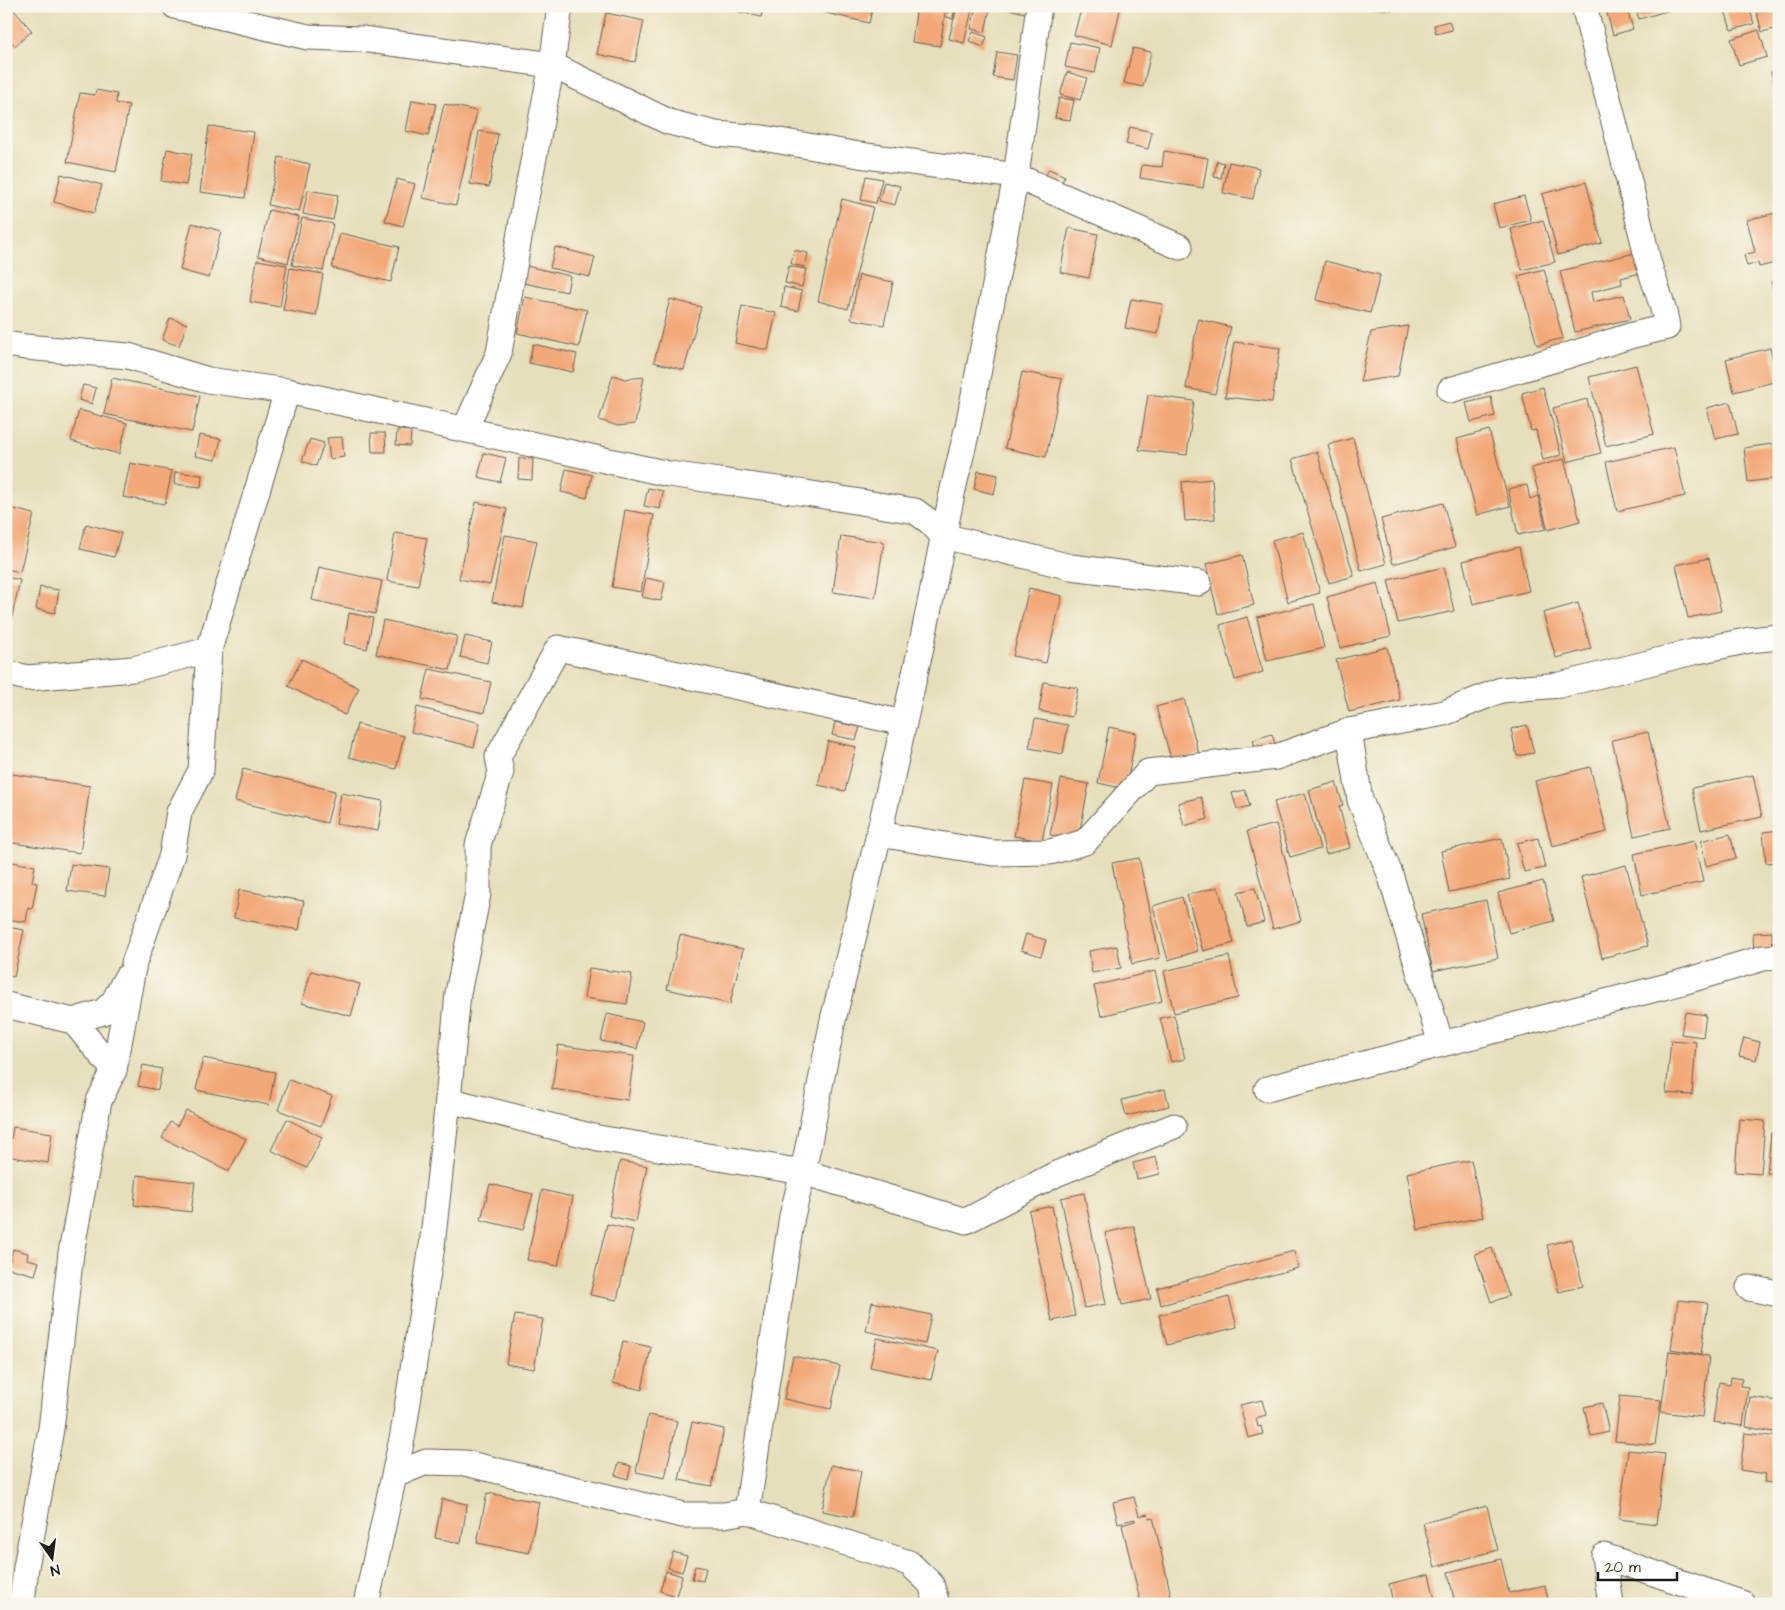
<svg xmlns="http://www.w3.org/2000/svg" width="1785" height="1610" font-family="'Architects Daughter',sans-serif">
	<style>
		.building { fill: #f3a878 }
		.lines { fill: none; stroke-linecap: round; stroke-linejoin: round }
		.minor-casing { stroke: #636054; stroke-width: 27 }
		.minor { stroke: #fff; stroke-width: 25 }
	</style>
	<rect width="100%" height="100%" fill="#fbf7ec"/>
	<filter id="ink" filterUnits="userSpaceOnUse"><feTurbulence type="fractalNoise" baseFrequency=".02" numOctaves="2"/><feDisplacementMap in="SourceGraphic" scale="10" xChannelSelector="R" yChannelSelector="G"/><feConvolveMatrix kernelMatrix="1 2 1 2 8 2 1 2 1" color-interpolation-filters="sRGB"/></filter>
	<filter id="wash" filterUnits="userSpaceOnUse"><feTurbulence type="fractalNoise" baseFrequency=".0096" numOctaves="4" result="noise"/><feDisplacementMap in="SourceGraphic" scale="20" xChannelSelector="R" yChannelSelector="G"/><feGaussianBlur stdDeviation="1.12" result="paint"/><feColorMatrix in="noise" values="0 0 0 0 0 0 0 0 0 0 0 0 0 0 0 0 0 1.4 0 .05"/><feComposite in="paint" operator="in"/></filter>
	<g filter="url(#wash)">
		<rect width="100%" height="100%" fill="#e6dfbb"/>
		<g id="blocks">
			<g class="building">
				<path d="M323,6H341L340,11Z"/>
				<path d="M578,6H597L596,11Z"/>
				<path d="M667,6H686L685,11Z"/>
				<path d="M727,6H764L761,17L727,9Z"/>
				<path d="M810,6H873L869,23L809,9Z"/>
				<path d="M917,6H946L940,46L912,42Z"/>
				<path d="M957,6H973L964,43L949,39Z"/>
				<path d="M976,6L990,9L985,32L971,29Z"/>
				<path d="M1004,6H1027L1025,13L1004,8Z"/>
				<path d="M1082,6H1121L1112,45L1074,35Z"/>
				<path d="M1370,6H1393L1392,10L1370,8Z"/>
				<path d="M1605,6H1626L1633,29L1613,35Z"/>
				<path d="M1635,6H1680V7L1639,19Z"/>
				<path d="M1749,6L1754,24L1731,30L1724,7Z"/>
				<path d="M1755,6H1779V28L1762,32Z"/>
				<path d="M13,9L32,31L15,46L6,35V15Z"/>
				<path d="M949,9L954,10L953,19L947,17Z"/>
				<path d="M606,13L644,21L635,62L597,54Z"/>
				<path d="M1449,21L1452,30L1436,34L1434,25Z"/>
				<path d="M1759,30L1767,57L1739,65L1731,39Z"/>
				<path d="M973,32L987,37L983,47L969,41Z"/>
				<path d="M1070,42L1100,48L1095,73L1065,67Z"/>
				<path d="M1133,48L1151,52L1143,87L1124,83Z"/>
				<path d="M997,52L1017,55L1013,80L993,77Z"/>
				<path d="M1779,70V97H1778L1771,72Z"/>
				<path d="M6,72L11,73L7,88H6Z"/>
				<path d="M1067,72L1087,78L1080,100L1060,95Z"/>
				<path d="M96,90L117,94L116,103L129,105L116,172L67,162L80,93L95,95Z"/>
				<path d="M1059,98L1074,100L1070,120L1055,118Z"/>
				<path d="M412,100L436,104L428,136L406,131Z"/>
				<path d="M444,104L477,111L456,205L423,198Z"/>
				<path d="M209,126L254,132L245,198L200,192Z"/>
				<path d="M1130,127L1152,132L1148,149L1126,144Z"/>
				<path d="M479,131L498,134L489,187L470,184Z"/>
				<path d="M167,149L192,154L186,185L161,181Z"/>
				<path d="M1164,151L1208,158L1203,188L1140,178L1142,165L1162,167Z"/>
				<path d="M279,157L310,164L299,212L268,205Z"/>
				<path d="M1217,161L1224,163L1221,178L1214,177Z"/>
				<path d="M1229,162L1259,168L1253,199L1223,193Z"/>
				<path d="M1049,169L1065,176L1061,184L1045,177Z"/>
				<path d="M61,174L102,185L94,213L54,202Z"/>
				<path d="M866,176L882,179L876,203L861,200Z"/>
				<path d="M397,179L415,184L403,226L385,221Z"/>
				<path d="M884,182L900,186L895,205L879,201Z"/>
				<path d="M1586,182L1602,243L1558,255L1542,194Z"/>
				<path d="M308,190L338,195L333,220L303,214Z"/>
				<path d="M1524,196L1531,220L1499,228L1493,204Z"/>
				<path d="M842,199L873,207L848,309L818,301Z"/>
				<path d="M269,210L299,217L288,263L258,256Z"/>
				<path d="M1779,212V262L1759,267L1758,263L1747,266L1744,255L1755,252L1747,220Z"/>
				<path d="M302,218L333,224L323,271L292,265Z"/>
				<path d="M1543,220L1555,262L1522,270L1511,229Z"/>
				<path d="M192,223L221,231L209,278L180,270Z"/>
				<path d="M1069,228L1098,234L1089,278L1060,272Z"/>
				<path d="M340,233L399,247L391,282L332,268Z"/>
				<path d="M555,247L595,257L590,277L550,268Z"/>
				<path d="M794,250L808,253L805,267L791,264Z"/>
				<path d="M1635,253L1640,273L1621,278L1622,284L1591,292L1593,302L1624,295L1630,319L1575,332L1560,271Z"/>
				<path d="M257,260L287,265L280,307L250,302Z"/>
				<path d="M1325,261L1380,275L1370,313L1316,300Z"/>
				<path d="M522,265L570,276L567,292L519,282Z"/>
				<path d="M789,266L806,269L802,287L785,283Z"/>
				<path d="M290,268L323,274L316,316L283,310Z"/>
				<path d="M1544,269L1563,338L1537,345L1518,276Z"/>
				<path d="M859,275L893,282L884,325L851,319Z"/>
				<path d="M1779,280V308H1778L1771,282Z"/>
				<path d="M784,287L802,291L798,311L781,307Z"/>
				<path d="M525,297L587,310L579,347L517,333Z"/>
				<path d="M670,299L701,307L684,370L654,362Z"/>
				<path d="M1131,299L1163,304L1158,334L1125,328Z"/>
				<path d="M742,306L776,313L768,350L735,343Z"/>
				<path d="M170,318L187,324L179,346L162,340Z"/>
				<path d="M1198,319L1231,327L1215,394L1186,388Z"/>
				<path d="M1408,326L1398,376L1360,382L1371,332Z"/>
				<path d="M1234,342L1280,348L1272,402L1225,397Z"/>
				<path d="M533,344L577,354L573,372L529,363Z"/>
				<path d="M1770,348L1778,381L1734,392L1726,359Z"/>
				<path d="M1636,365L1654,434L1606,446L1589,377Z"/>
				<path d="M1022,372L1062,379L1046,457L1005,448Z"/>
				<path d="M613,375L625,379L644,377L635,424L618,426L599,420Z"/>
				<path d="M112,378L200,396L192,432L104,414Z"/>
				<path d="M83,385L96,388L92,404L79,400Z"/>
				<path d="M1543,387L1561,455L1543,460L1536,430L1531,431L1522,393Z"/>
				<path d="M1148,395L1194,401L1187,455L1139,450Z"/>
				<path d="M1491,397L1495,416L1471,422L1466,403Z"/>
				<path d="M1587,399L1601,453L1567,462L1553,408Z"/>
				<path d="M1730,402L1738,434L1715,439L1707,408Z"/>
				<path d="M79,410L127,423L119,454L71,441Z"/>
				<path d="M397,430L411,431L410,446L396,445Z"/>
				<path d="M1489,430L1510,506L1477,515L1457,439Z"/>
				<path d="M371,433H385L386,452H372Z"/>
				<path d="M199,435L221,439L216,460L195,456Z"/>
				<path d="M342,437L344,457L330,459L327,438Z"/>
				<path d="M1353,438L1386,564L1361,571L1328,445Z"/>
				<path d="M310,439L324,443L316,466L302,461Z"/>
				<path d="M1779,443V478L1748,482L1744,448Z"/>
				<path d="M1674,447L1685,496L1617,511L1606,462Z"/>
				<path d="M1317,452L1354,576L1329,583L1292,459Z"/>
				<path d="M484,453L506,458L500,482L478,477Z"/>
				<path d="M519,458L533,459L532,480L518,479Z"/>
				<path d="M1564,459L1580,521L1548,530L1532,468Z"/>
				<path d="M130,463L172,471L165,504L123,497Z"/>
				<path d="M566,469L592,475L587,498L561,492Z"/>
				<path d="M978,471L998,475L994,494L974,489Z"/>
				<path d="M175,472L202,475L201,487L174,484Z"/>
				<path d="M1212,479L1215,519L1185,521L1182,482Z"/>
				<path d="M1527,485L1530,499L1538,496L1546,529L1518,535L1508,489Z"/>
				<path d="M648,488L663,491L660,509L644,506Z"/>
				<path d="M476,502L507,509L490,585L459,579Z"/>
				<path d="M1443,503L1455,547L1393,564L1381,519Z"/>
				<path d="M6,507L34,514L20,572L6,569Z"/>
				<path d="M625,510L654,515L641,592L612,587Z"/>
				<path d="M86,524L121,533L114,557L80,549Z"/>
				<path d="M1303,532L1320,593L1288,602L1272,540Z"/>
				<path d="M395,533L427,538L418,586L387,581Z"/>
				<path d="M505,535L537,541L523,608L492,602Z"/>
				<path d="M841,536L884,542L875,598L833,592Z"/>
				<path d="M1519,547L1529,591L1473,604L1463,561Z"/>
				<path d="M1242,555L1254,605L1218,614L1206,564Z"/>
				<path d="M1709,558L1721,611L1688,618L1676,565Z"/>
				<path d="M319,567L382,581L375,614L312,600Z"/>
				<path d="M1444,567L1454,611L1398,623L1388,580Z"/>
				<path d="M6,577L20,580L9,630L6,629Z"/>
				<path d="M646,578L665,582L661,601L642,597Z"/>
				<path d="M1378,583L1391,636L1340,648L1327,597Z"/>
				<path d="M40,587L59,590L55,613L36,609Z"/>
				<path d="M1029,588L1062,596L1046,663L1013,656Z"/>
				<path d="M1578,603L1591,649L1556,658L1543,613Z"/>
				<path d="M1314,604L1324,648L1267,661L1257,617Z"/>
				<path d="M349,613L373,618L367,649L344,644Z"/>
				<path d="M1247,617L1263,672L1235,680L1220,625Z"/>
				<path d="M383,620L457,636L450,670L376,654Z"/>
				<path d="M465,636L492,642L487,663L460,657Z"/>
				<path d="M1387,647L1400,700L1349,712L1336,660Z"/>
				<path d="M302,659L359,688L345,715L288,686Z"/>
				<path d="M429,669L491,682L484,713L422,699Z"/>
				<path d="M1044,682L1078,688L1072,717L1039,711Z"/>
				<path d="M1184,699L1199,754L1172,762L1156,707Z"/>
				<path d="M417,707L480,723L474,747L411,732Z"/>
				<path d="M1035,719L1068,725L1063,754L1029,748Z"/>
				<path d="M835,722L860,727L856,740L832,735Z"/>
				<path d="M357,724L404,736L396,769L349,757Z"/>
				<path d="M1527,725L1534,753L1517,756L1511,729Z"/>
				<path d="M1109,727L1136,733L1126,789L1098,783Z"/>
				<path d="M1648,732L1670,828L1634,836L1612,740Z"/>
				<path d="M1272,734L1277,750L1257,755L1253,740Z"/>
				<path d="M828,741L856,747L845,791L818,785Z"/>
				<path d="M1590,767L1607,832L1552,846L1535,781Z"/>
				<path d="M243,769L335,791L327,823L235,801Z"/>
				<path d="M6,773L90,786L80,853L6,842Z"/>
				<path d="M1753,775L1762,817L1701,830L1692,788Z"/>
				<path d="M1061,779L1089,784L1078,840L1050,835Z"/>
				<path d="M1025,780L1053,785L1042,841L1014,836Z"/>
				<path d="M1336,782L1343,805L1339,806L1350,848L1326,854L1309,790Z"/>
				<path d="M1245,790L1250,806L1237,809L1232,793Z"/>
				<path d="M341,793L383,801L378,831L336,824Z"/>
				<path d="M1305,793L1320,849L1290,857L1274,802Z"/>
				<path d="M1201,797L1208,819L1184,826L1178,803Z"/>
				<path d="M1276,824L1301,921L1273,929L1247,831Z"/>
				<path d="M1779,830V862L1766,863L1763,832Z"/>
				<path d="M1730,834L1736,858L1706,866L1701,841Z"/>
				<path d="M1502,838L1510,879L1449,892L1441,851Z"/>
				<path d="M1538,838L1545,868L1524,872L1517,843Z"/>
				<path d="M1694,841L1703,882L1642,895L1634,854Z"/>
				<path d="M1139,858L1160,958L1132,964L1112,863Z"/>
				<path d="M6,861L35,866L32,882L37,883L32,909L28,908L26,922L6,919Z"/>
				<path d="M71,864L109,869L105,896L67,891Z"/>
				<path d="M1626,865L1648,946L1602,958L1581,877Z"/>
				<path d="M1543,881L1554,921L1509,933L1498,893Z"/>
				<path d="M1218,887L1234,943L1203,951L1187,895Z"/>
				<path d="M1255,888L1264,922L1247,927L1238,892Z"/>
				<path d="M239,890L304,901L299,930L234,918Z"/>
				<path d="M1182,897L1198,951L1168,960L1153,906Z"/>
				<path d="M1486,900L1498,958L1433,971L1421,914Z"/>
				<path d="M6,927L24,930L14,977L6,975Z"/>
				<path d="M1772,932L1773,955L1754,956L1753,933Z"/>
				<path d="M1026,934L1046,940L1041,956L1021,950Z"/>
				<path d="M680,935L743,949L730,1004L667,989Z"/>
				<path d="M1117,946L1121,968L1092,973L1089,951Z"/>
				<path d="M1229,956L1238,998L1174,1013L1164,971Z"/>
				<path d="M589,968L632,974L627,1004L584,998Z"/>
				<path d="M311,971L360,984L351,1016L302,1003Z"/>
				<path d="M1155,971L1162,1001L1101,1016L1094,986Z"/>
				<path d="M1685,1012L1706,1015L1703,1037L1681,1034Z"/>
				<path d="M607,1014L643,1022L637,1049L601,1041Z"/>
				<path d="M1174,1015L1185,1059L1171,1062L1160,1018Z"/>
				<path d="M1744,1038L1760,1042L1756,1060L1739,1056Z"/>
				<path d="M1671,1040L1696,1042L1692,1095L1666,1093Z"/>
				<path d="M558,1045L634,1056L628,1100L552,1089Z"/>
				<path d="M203,1058L275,1072L269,1105L196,1090Z"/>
				<path d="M143,1065L162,1069L158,1090L138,1086Z"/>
				<path d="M289,1080L332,1096L321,1126L278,1110Z"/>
				<path d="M1165,1089L1169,1106L1126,1116L1122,1100Z"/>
				<path d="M186,1110L246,1139L229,1171L162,1138L170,1122L177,1126Z"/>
				<path d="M287,1119L322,1137L307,1168L271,1150Z"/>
				<path d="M1739,1119L1765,1121L1761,1174L1735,1172Z"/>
				<path d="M13,1127L52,1133L48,1163L6,1156V1138L11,1139Z"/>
				<path d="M1771,1133L1779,1134V1174L1767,1173Z"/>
				<path d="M1156,1157L1160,1174L1137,1179L1133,1163Z"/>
				<path d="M1471,1160L1483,1217L1418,1230L1407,1173Z"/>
				<path d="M620,1161L647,1166L636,1222L609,1216Z"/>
				<path d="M137,1175L195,1182L191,1212L134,1205Z"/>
				<path d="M490,1184L533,1194L523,1230L481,1220Z"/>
				<path d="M542,1190L573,1197L558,1266L527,1260Z"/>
				<path d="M1084,1193L1106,1304L1084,1308L1061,1198Z"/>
				<path d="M1052,1206L1075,1316L1052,1321L1029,1211Z"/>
				<path d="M607,1224L633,1230L617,1300L590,1295Z"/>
				<path d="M1134,1226L1151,1299L1122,1305L1105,1233Z"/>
				<path d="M1571,1239L1583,1286L1559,1292L1547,1245Z"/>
				<path d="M1492,1248L1509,1296L1491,1302L1475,1254Z"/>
				<path d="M13,1249L28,1253L27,1259L39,1262L35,1275L8,1268Z"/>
				<path d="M1294,1251L1298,1268L1161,1305L1157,1288Z"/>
				<path d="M1229,1297L1237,1327L1167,1345L1159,1315Z"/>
				<path d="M1678,1300L1708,1303L1701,1354L1671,1349Z"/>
				<path d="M872,1302L931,1315L925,1344L866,1331Z"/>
				<path d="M515,1315L543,1319L534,1369L506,1364Z"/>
				<path d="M877,1338L938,1351L931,1380L870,1367Z"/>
				<path d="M623,1341L651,1347L642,1390L613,1383Z"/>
				<path d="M1669,1351L1709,1356L1702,1417L1661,1412Z"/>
				<path d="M793,1356L840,1366L831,1409L784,1399Z"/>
				<path d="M1731,1377L1742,1379L1740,1386L1748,1387L1743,1426L1713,1422L1719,1382L1730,1384Z"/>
				<path d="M1620,1396L1661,1400L1655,1445L1615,1441Z"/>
				<path d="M1750,1397L1779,1401V1433L1746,1427Z"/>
				<path d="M1262,1400L1266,1415L1256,1418L1258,1427L1261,1426L1263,1434L1248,1438L1240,1405Z"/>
				<path d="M1602,1403L1609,1432L1591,1436L1584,1407Z"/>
				<path d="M648,1415L677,1421L665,1478L636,1472Z"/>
				<path d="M692,1422L724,1429L712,1486L679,1480Z"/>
				<path d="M1745,1433L1779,1437V1484L1764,1482L1766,1474L1740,1470Z"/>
				<path d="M1628,1450L1665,1454L1656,1524L1619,1519Z"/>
				<path d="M619,1463L631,1466L628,1479L615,1475Z"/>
				<path d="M831,1465L861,1471L853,1517L822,1511Z"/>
				<path d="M487,1493L539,1502L529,1553L477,1543Z"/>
				<path d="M1134,1497L1139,1516L1148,1514L1149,1518L1153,1517L1173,1604H1141L1122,1525L1135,1521V1519L1118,1523L1113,1502Z"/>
				<path d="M442,1499L467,1504L461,1543L435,1538Z"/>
				<path d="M1487,1506L1498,1550L1435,1567L1423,1523Z"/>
				<path d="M673,1552L687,1556L682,1572L668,1568Z"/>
				<path d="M1501,1559L1509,1593L1545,1585L1549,1604H1455L1448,1572Z"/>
				<path d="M695,1566L706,1568L703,1581L692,1579Z"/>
				<path d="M666,1571L682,1576L676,1596L660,1591Z"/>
				<path d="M1429,1574L1436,1604H1393L1389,1584Z"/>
			</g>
		</g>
	</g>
	<g filter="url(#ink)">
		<use href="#blocks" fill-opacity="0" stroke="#636054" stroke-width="1"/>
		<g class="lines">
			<g class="minor-casing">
				<g id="minor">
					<path d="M175,6L308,37L362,39L552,65L669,122L716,134L763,138L859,155L1016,176L1180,247"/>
					<path d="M6,344L25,347L128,356L208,380L287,391L669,474L806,493L915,511L930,522L943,536L1071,567L1199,583"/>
					<path d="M1450,390L1566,356L1633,335L1667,327C1664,304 1654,284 1648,261C1629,176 1606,91 1584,6"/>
					<path d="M465,429L499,353L526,198L552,65L560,6"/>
					<path d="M6,673L28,678L133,669L209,650"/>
					<path d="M1349,731L1360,800L1390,874L1441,1044"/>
					<path d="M879,834L993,853L1050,852L1085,842L1148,772L1276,757L1349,731L1444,713L1501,690L1560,685L1693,652L1750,640L1779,637"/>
					<path d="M6,1005L73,1021L103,1012L114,1001L126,978"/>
					<path d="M73,1021L114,1070"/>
					<path d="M1267,1089L1679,983L1763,958L1779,957"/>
					<path d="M448,1100L598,1138L803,1172L966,1221L1056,1174L1174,1126"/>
					<path d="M1749,1288L1779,1294"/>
					<path d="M395,1475L426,1462L465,1463L683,1515H724L747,1511"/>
					<path d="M22,1604L26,1567L51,1429L71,1253L99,1101L114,1070L134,963L172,855L179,812L201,770L209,650L287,391"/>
					<path d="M366,1604L403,1434L432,1246L448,1100L458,993L478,894V845L501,772L498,757L558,648L904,723"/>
					<path d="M937,1604L931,1584L909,1563L747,1511L792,1216L803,1172L833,1020L879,834L923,638L953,489L968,426L1016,176L1039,6"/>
					<path d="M1611,1604L1604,1556L1744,1604"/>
				</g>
			</g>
			<use href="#minor" class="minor"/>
		</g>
	</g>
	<rect width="1785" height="1610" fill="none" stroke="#fbf7ec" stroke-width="25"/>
	<g transform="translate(52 1558) rotate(166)" stroke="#fbf7ec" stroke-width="4" paint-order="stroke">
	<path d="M0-4L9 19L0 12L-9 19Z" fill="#1c1c1c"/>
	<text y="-8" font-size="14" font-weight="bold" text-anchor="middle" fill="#1c1c1c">N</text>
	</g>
	<path d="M1598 1572v8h79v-8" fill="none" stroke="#1c1c1c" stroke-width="2.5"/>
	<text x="1605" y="1572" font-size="15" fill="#1c1c1c" stroke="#fbf7ec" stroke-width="4" paint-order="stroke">20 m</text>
</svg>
